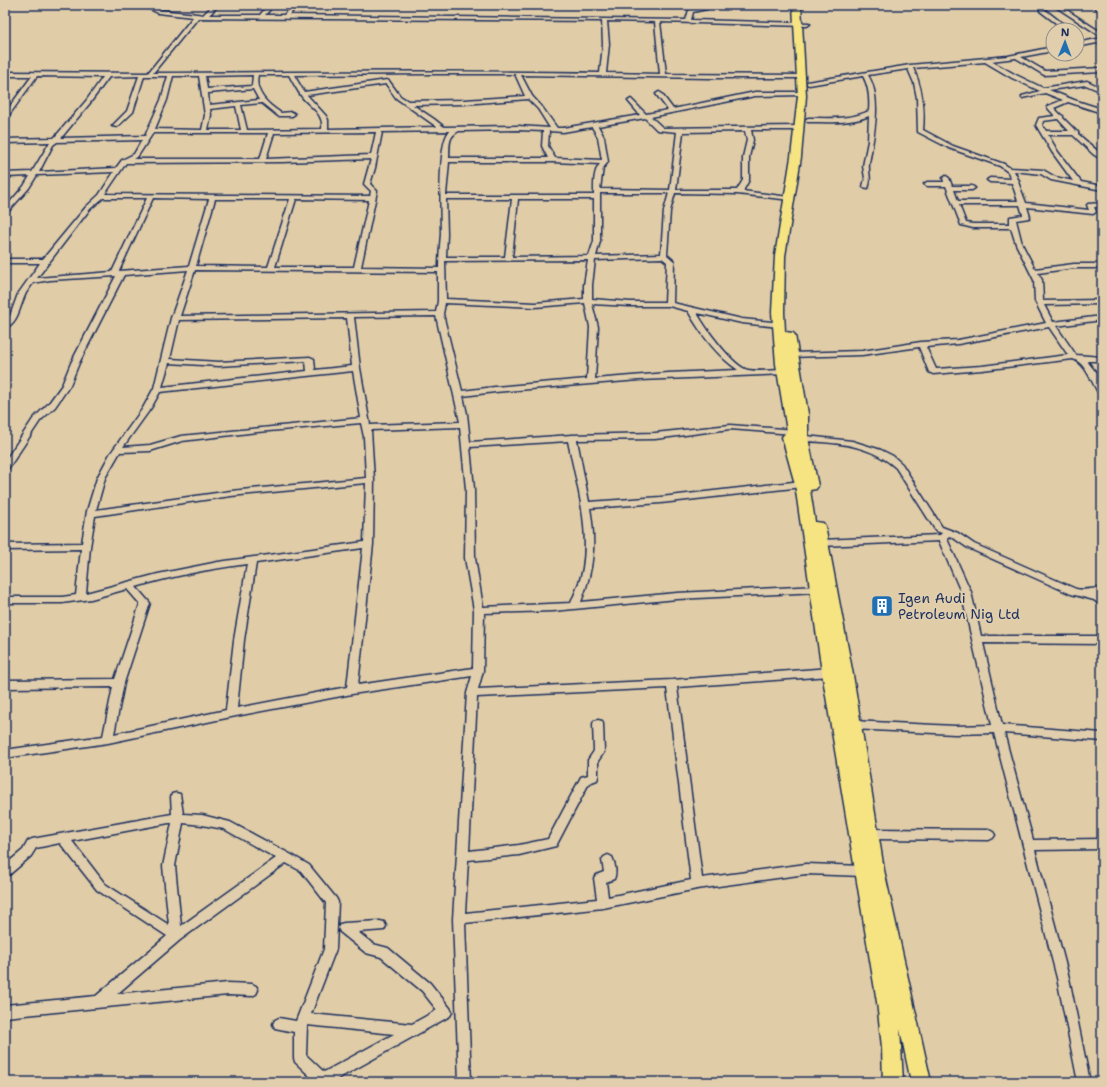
<svg xmlns="http://www.w3.org/2000/svg" width="1107" height="1087" font-family="'Shantell Sans',sans-serif">
	<style>
		.building { fill: #b6a588; stroke: #1b2f5e }
		.lines { fill: none; stroke-linecap: round; stroke-linejoin: round }
		.minor-casing { stroke: #1b2f5e; stroke-width: 3 }
		.primary-casing { stroke: #1b2f5e; stroke-width: 3 }
		.minor { fill: #e1ceac; fill-rule: evenodd }
		.primary { fill: #f6e381; fill-rule: evenodd }
		.labels { text-anchor: middle; dominant-baseline: central; stroke-width: 4; stroke-linejoin: round; paint-order: stroke }
		.poi-label { font-size: 14px; fill: #1b2f5e; stroke: #e1ceac; text-anchor: start }
	</style>
	<rect width="100%" height="100%" fill="#e0cca7"/>
	<filter id="ink" filterUnits="userSpaceOnUse"><feTurbulence type="fractalNoise" baseFrequency=".025" numOctaves="2"/><feDisplacementMap in="SourceGraphic" scale="8" xChannelSelector="R" yChannelSelector="G"/><feConvolveMatrix kernelMatrix="1 2 1 2 8 2 1 2 1" color-interpolation-filters="sRGB"/></filter>
	<g filter="url(#ink)">
		<path class="building" d="M874,601H888L891,610H876Z"/>
		<g class="lines">
			<g class="minor-casing">
				<g id="minor">
					<path d="M141,5H148L159,10L197,14L203,15L213,5H219L209,15H260L268,5H274L265,15H284L292,6L305,5L296,8L289,15L686,20L689,10L703,7V5H709L707,9L693,12L691,20L809,23L810,24L807,26L660,22L666,74L804,75L805,76L802,78H709L521,75L532,96L542,107L557,128H563L640,115L628,101L631,99L646,114L668,110L656,94L659,92L661,93L673,109L755,92H804L805,93L802,95L755,96L651,117L663,128L799,126L802,128L799,130H751L753,140L749,157V180L743,191L789,197L792,199L791,200L737,194L675,193L670,211L667,255L674,261L673,303L742,319L782,323L783,325L779,327L742,323L697,313C704,326 733,367 748,370C759,372 772,370 783,370H786L787,372L786,374L639,380L495,392L463,396L467,414L470,442L572,435L655,433L730,425L796,430L797,432L793,434L730,429L655,439L577,440L589,502L661,497L802,481L806,484L802,487L661,503L590,508C596,543 594,568 581,602L677,593L818,586L823,589L818,592L677,599L553,611L484,613L483,671L478,689L672,680L830,668L834,669L835,672L834,675L830,676L677,687L702,878L806,864L864,866L868,868L870,871L868,874L864,876L806,874L697,889L603,908L465,923L471,1082H459L453,919L467,693L472,676L352,694L231,717L108,743L5,758V750L103,736L113,687L5,688V680L115,679L140,604L127,589L91,599L62,603H5V597H62L76,595L81,549L5,550V544L82,543L87,511L97,478L110,454L143,408L154,388L171,318L188,270L124,275L79,363L70,385L55,407L40,421L8,469L5,470V461L33,419L49,403L62,385L71,363L116,276L50,280L33,283C31,286 28,290 26,293C20,304 19,323 5,328V321L10,316L18,294L40,263H5V259H43L86,207L99,195L114,172L37,175L29,188L7,213L5,214V208L24,186L30,176L5,177V173L32,172L50,142L5,143V139L54,138L86,101L103,77L37,76L7,118L5,119V113L32,76H5V72L148,73L193,17L158,13ZM198,18L602,21L603,44L600,73C452,70 302,72 153,73ZM607,21L655,22L660,74L606,73L609,44ZM430,74H515L525,96L464,100L408,101L400,96L389,81L387,80L304,92L294,75ZM253,75L252,86L207,89L205,76ZM258,75H289C293,82 297,90 302,97C311,108 324,113 322,129L247,130L241,105L262,103L278,116H292L295,114L292,112L281,113C268,105 254,92 258,75ZM139,76L127,111L112,126L117,127L133,112L144,76H168L161,100L145,136L61,138L90,103L109,77ZM173,76H199L205,115L202,130L155,129L167,100ZM386,84L396,98L437,127L328,129V120L326,116L307,95ZM253,89L259,100L209,105L208,93ZM528,99L538,109L550,128L518,126L444,127L434,119L413,105L464,104ZM236,106L241,130H208L211,115L210,109ZM645,118L657,130L677,132L670,190L600,189L603,168L608,162L604,137L598,126ZM592,127L598,137L602,160L555,158L548,146L549,131L563,132ZM518,130L543,131L542,146L548,158H449C450,146 447,137 459,131ZM450,131C437,140 441,216 441,234C440,245 439,256 439,268L361,267L377,191L370,184L375,168L382,132ZM745,131L747,140L743,157V180L737,190H676L683,132ZM376,132L371,155L266,159L274,133ZM153,133H268L260,159H133L138,156ZM142,140L134,154L122,160L116,168L39,172L53,145L57,142ZM371,159L364,184L371,191L370,196L105,194L126,163L282,162ZM449,162H553L600,164C593,171 594,186 594,195H446ZM600,193H669L664,211L661,254L596,256L600,241ZM103,198H147L112,272L37,278L90,209ZM153,198L209,199L189,266L119,271ZM215,199H290L268,267L196,266ZM296,199L369,200L354,267H275ZM446,199H512L505,257H446L447,234ZM518,199H594V241L589,256L512,257ZM662,258L667,262L665,302H630L592,299V285L595,260ZM588,260L584,285V299L535,303L446,299L445,261ZM195,270L438,272V301L436,312L180,316ZM445,303L535,307L585,303L590,327L587,379L495,387L462,391L443,314ZM592,304L630,306H669L688,311C701,334 716,355 738,370L668,373L595,379L598,327ZM436,316L460,422L370,425L360,368L354,317ZM347,318L352,366L315,370L314,359L310,357L219,362L170,359L179,320ZM306,361L307,371L162,387L169,363L219,366ZM353,371L361,418L181,436L150,445L123,447L151,408L160,392ZM361,423L364,437L366,478L231,491L96,510L105,478L120,452L150,451L182,441L257,432ZM460,427L466,489L465,558L474,610L473,668L358,685L373,544L374,480L371,430ZM568,441C576,482 590,525 583,568C581,580 576,591 571,603L483,607L475,558L474,489L470,447ZM366,483L364,542L218,562L158,574L86,593L90,547L95,516L231,496ZM363,548L347,687L237,708L244,640L256,563ZM247,564L234,640L226,710L114,734L124,683L150,603L136,587C172,576 209,569 247,564ZM667,688L691,880L608,897L606,882L614,879C617,873 615,863 612,857L608,855L604,857L602,860L604,872L596,875L594,878L597,899L465,913L468,860L519,855L556,846L589,783L597,780L598,777V761L604,752L603,724L602,721L598,720L594,721L593,724L594,751L588,760V775L581,777L548,839L519,845L469,851L477,697Z"/>
					<path d="M1053,5H1059L1102,33V37Z"/>
					<path d="M1091,5H1098L1102,8V12Z"/>
					<path d="M1040,9H1044L1071,30H1065L1040,11Z"/>
					<path d="M1102,38V42L1077,47V43Z"/>
					<path d="M1053,47V51L1021,57L1045,71L1102,68V72L1044,75L1016,58L991,61L1016,75L1043,88L1087,81L1102,88V92L1086,85L1049,90L1074,100L1102,109V113L1068,102L1054,108L1061,115L1063,116V118L1076,131L1078,132V134L1102,155V160L1093,154L1073,135H1048L1058,152L1081,182L1102,186V190L1051,180L1041,174L1014,171L1019,181L1018,182L1026,203L1089,210L1087,205L1088,204L1102,203V207H1094L1096,212L1093,214L1027,207L1030,217L1029,218L1016,220L1022,244L1035,269L1074,264H1102V268H1074L1038,273L1042,280L1043,301L1102,300V304L1044,305L1053,322L1102,316V320L1056,326L1076,355L1102,357V361H1087L1094,370L1102,376V381H1100L1102,385V394H1099C1092,383 1086,363 1073,359L982,370L933,374L929,372L919,347L862,355L788,357V353H791L862,351L921,342L958,340L1046,323L1035,301L1034,280L1016,244L1011,228H973L961,225L946,186H927L924,184L927,182H944L943,178L946,176L949,178L952,186H972L975,188L972,190H954L958,201H1018L1012,183L990,182L987,180L990,178L1011,179L1008,172L1000,166L949,148L918,132L917,98L914,83L908,69L868,75C883,99 873,138 869,164C868,173 872,180 868,188L863,187L865,178L863,166L868,141L869,116C850,124 828,122 808,122L805,120L808,118C829,118 850,120 869,111C870,99 869,87 863,76L809,85L807,84V82L910,65L1008,56ZM985,62L1012,78L1040,91L1022,96V98L1045,93L1063,100L1048,106L1047,107L1055,116L1039,118L1036,125L1052,152L1073,181L1055,177L1043,170L1010,168L1004,164L953,146L923,130C925,108 923,89 913,68ZM1058,119L1069,131H1046L1042,125L1043,121ZM959,205H1020L1023,215L1010,217V224H973L966,223ZM1049,327L1068,355L982,366L936,369L926,347L958,344Z"/>
					<path d="M797,435L852,441L881,450L893,456L902,464L942,527L958,533L974,544L1076,589C1084,591 1094,588 1102,588V594H1099L1102,596V605L1099,604L1094,600L1071,594L968,548L952,537L949,536L947,539L971,592L981,636H1102V644L983,643L1002,725L1102,733V741L1004,733L1033,840L1102,839V849L1035,850L1069,978L1090,1082H1078L1057,978L994,733L955,734L852,729L848,728L847,725L848,722L852,721L955,726L992,725L961,592L939,541L821,546L817,543L821,540L940,535L942,533L936,531L896,468C875,449 849,444 822,442C813,441 803,442 794,440L793,438Z"/>
					<path d="M176,793L180,794L183,814L202,815L230,822L290,854L309,865L336,898L338,902L336,949L311,1014L412,1024L437,1010L422,991L381,957L366,953L340,932L338,928L340,924L344,923L380,921L384,922L386,926L384,930L358,932L373,944L388,948L430,983L450,1008L452,1012L450,1016L332,1082H316L295,1062L294,1058V1032L275,1028L273,1024L275,1020L279,1018L296,1021L324,949L326,903L301,871L286,863L180,940L117,994L228,983L252,984L256,986L258,990L256,994L252,996L228,995L5,1017V1005L96,996L167,936L97,890L60,843L36,848L31,856L9,875L5,877V865L23,850L28,841L32,839L172,814L171,797L172,794ZM169,823H172L163,866L169,925L105,884L72,841ZM183,823L202,825L224,829L276,858L181,926L175,866ZM307,1025L394,1034L324,1072L306,1055Z"/>
					<path d="M870,829L989,830L993,832L995,835L993,838L989,840L870,839L866,837L864,834L866,831Z"/>
				</g>
			</g>
			<g class="primary-casing">
				<path id="primary" d="M793,5H801L806,96L801,157L785,256L784,312L785,332L793,333L795,335L808,414V438L818,486L816,489L810,490L815,522L823,523L825,526L853,675L884,870L931,1082H911L900,1029L903,1082H883L882,1047L877,1002L822,672L795,484L782,437L787,431L776,364L772,312L775,256L791,157L798,96Z"/>
			</g>
			<use href="#minor" class="minor"/>
			<use href="#primary" class="primary"/>
		</g>
	</g>
	<defs>
		<g id="building-square" transform="scale(1.15)"><rect x="-9" y="-9" width="18" height="18" rx="4" fill="#1f6fb2" stroke="#e1ceac"/><path d="M-4-6H4V6H1V3H-1V6H-4ZM-2.5-4.3h1.7v1.8h-1.7ZM.8-4.3h1.7v1.8H.8ZM-2.5-1h1.7V.8h-1.7ZM.8-1h1.7V.8H.8Z" fill="#fff"/></g>
	</defs>
	<g fill-rule="evenodd">
		<use href="#building-square" x="882" y="606"/>
	</g>
	<g class="labels">
		<g class="poi-label">
			<text x="898" y="598">Igen Audi<tspan x="898" dy="16">Petroleum Nig Ltd</tspan></text>
		</g>
	</g>
	<rect width="1107" height="1087" fill="none" stroke="#e1ceac" stroke-width="20"/>
	<rect x="10" y="10" width="1087" height="1067" fill="none" stroke="#1b2f5e" stroke-width="1.5" filter="url(#ink)"/>
	<g transform="translate(1065 42) rotate(1)"><circle r="19" fill="#e1ceac" stroke="#928e8d"/>
	<path d="M0-3L7 15L0 10L-7 15Z" fill="#1f6fb2"/>
	<text y="-6" font-size="11" font-weight="bold" text-anchor="middle" fill="#1b2f5e">N</text>
	</g>
</svg>
